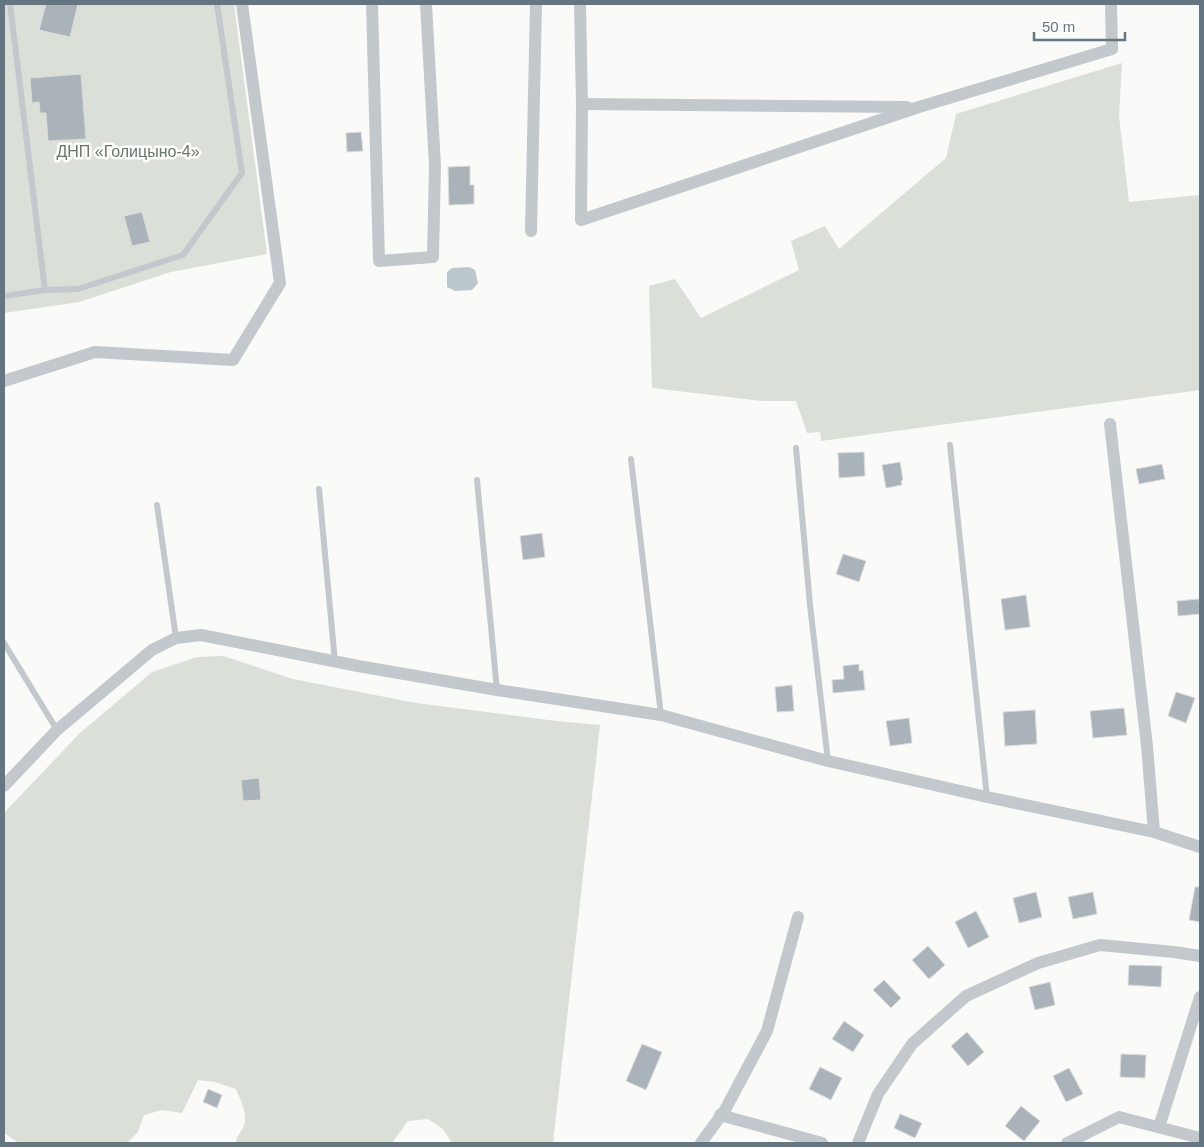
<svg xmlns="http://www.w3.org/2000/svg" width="1204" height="1147" font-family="Arial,sans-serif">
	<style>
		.green { fill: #dadfd7 }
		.water { fill: #bbc7cb }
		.building { fill: #aab3b9; stroke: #dcdcda }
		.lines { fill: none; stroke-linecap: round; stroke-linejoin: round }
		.lane { stroke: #c3c8cc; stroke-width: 6 }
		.street { stroke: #c3c8cc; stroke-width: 12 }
		.labels { text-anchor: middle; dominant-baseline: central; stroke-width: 5; stroke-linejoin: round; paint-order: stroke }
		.park-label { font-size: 16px; fill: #687a64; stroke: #fff }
	</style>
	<rect width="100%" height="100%" fill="#fafaf8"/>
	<g class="green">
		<path d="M4,4H234L267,254L171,272L79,302L4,313Z"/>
		<path d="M1122,63L1119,116L1129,202L1200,195V390L821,441L820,432L807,433L796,401H762L652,388L649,286L675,279L701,318L799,270L791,241L825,226L839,249L946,158L956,114Z"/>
		<path d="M223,656L293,679L416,703L556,721L600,725L553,1143H452L443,1129L428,1119L408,1121L392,1143H236C236,1136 242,1132 244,1125C248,1113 240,1099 236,1089L215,1082L198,1080L182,1113L162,1110L144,1115L138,1132L127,1143H19L4,1133V813L80,733L152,672L197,657Z"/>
	</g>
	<path class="water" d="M469,267L475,270L478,283L472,290L455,291L447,287V272L452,268Z"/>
	<g class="building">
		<path d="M46,4H78L70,37L39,30Z"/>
		<path d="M81,74L86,139L48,141L46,113H40L39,102L32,103L30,78Z"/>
		<path d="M361,132L363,151L347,152L346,133Z"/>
		<path d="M470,166V185H474V204L449,205L448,167Z"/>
		<path d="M142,212L150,242L132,246L124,216Z"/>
		<path d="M864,452L865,476L839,478L838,453Z"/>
		<path d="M900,462L903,480L901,481L902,485L886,488L882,465Z"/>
		<path d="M1162,464L1165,479L1139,484L1136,469Z"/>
		<path d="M542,533L545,557L523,560L520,536Z"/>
		<path d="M843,554L866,561L859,582L836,574Z"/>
		<path d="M1026,595L1030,627L1005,630L1001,599Z"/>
		<path d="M1199,599L1200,614L1178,616L1177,601Z"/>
		<path d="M859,664V671L863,670L865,690L833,693L832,680L844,679L843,666Z"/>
		<path d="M792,685L794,711L777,712L775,687Z"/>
		<path d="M1176,692L1195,698L1186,723L1168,716Z"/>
		<path d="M1124,708L1127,735L1093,738L1090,711Z"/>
		<path d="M1035,710L1037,744L1005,746L1003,712Z"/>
		<path d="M909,718L912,743L890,746L886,721Z"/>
		<path d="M259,778L261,800L243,801L241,780Z"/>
		<path d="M1195,887H1200V922L1189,920Z"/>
		<path d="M1036,892L1042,917L1019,923L1013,898Z"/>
		<path d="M1093,892L1097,914L1073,919L1068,897Z"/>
		<path d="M976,911L989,937L968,948L955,922Z"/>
		<path d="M928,946L945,965L929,979L912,960Z"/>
		<path d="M1129,965L1162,966L1161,987L1128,985Z"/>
		<path d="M884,980L901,998L891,1008L873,990Z"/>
		<path d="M1050,982L1055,1005L1035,1010L1029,987Z"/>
		<path d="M844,1021L864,1035L853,1052L832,1039Z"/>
		<path d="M967,1032L984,1052L968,1066L951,1046Z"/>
		<path d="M642,1044L662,1052L646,1090L626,1081Z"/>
		<path d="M1121,1054L1146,1055L1145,1078L1120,1077Z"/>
		<path d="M820,1067L842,1078L831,1100L809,1089Z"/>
		<path d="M1069,1068L1083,1094L1066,1102L1053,1076Z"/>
		<path d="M208,1089L222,1095L217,1108L203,1102Z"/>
		<path d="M1021,1106L1040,1121L1024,1141L1005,1126Z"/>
		<path d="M900,1114L922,1123L915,1138L894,1128Z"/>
	</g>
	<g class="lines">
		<g class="lane">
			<path d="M10,4L45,290"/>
			<path d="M4,296L45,290L78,289L183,255L242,173L217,4"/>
			<path d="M950,445L987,797"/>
			<path d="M796,448L810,605L828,761"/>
			<path d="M631,459L661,715"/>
			<path d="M477,480L497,690"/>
			<path d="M319,489L335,662"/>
			<path d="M157,505L176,638"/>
			<path d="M4,643L57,730"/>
		</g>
		<g class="street">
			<path d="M372,4L379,261L433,257L435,166L426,4"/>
			<path d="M580,4L582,104L581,220L919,107L1112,49L1111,4"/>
			<path d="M582,104L907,107"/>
			<path d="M531,231L536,4"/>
			<path d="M4,381L95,352L233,360L280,283L242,4"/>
			<path d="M1110,424L1147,746L1154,832"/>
			<path d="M4,786L57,730L152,650L176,638L201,635L358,666L497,690L661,715L828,761L987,797L1154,832L1200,847"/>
			<path d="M720,1115L822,1143"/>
			<path d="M1159,1127L1200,997"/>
			<path d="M701,1143L725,1110L767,1031L798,917"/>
			<path d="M858,1143L878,1094L912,1044L966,996L1038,963L1100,945L1174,952L1200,956"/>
			<path d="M1067,1143L1119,1117L1200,1138"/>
		</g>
	</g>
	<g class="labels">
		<g class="park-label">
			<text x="128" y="151">ДНП «Голицыно-4»</text>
		</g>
	</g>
	<rect width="1204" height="1147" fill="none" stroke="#657683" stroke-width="10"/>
	<path d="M1034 32v8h91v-8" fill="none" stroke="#657683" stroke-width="2.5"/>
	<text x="1042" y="32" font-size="15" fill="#657683" stroke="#ffffff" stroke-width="4" paint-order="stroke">50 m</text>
</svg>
